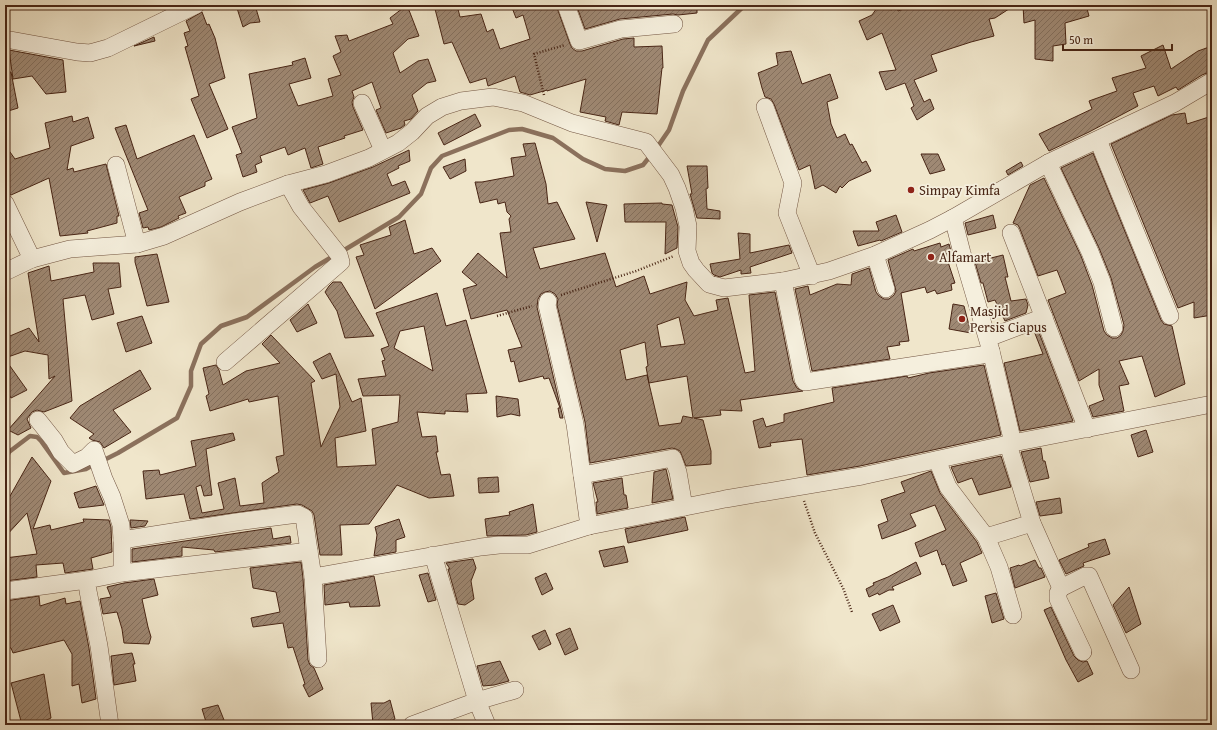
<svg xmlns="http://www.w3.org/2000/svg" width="1217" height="730" font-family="'Gentium Book Plus',serif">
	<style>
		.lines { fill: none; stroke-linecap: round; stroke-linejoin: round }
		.stream { stroke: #8b715d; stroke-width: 4.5 }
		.building { fill: url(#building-hatch); stroke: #482515; fill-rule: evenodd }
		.minor-casing { stroke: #725542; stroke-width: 18 }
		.path { stroke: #482515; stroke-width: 2.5; stroke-dasharray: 1 2; stroke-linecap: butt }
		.minor { stroke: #f5efdd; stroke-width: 17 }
		.poi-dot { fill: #8f2418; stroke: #f5efdd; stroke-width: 1.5 }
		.labels { text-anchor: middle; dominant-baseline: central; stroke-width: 3.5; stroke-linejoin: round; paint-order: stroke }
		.poi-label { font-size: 14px; fill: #482515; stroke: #f5efdd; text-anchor: start }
	</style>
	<defs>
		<pattern id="building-hatch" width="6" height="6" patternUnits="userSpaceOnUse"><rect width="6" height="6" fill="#9f8974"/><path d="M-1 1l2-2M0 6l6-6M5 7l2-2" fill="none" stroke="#84705e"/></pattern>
	</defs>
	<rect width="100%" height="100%" fill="#f0e6cb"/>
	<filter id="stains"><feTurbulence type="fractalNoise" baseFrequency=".005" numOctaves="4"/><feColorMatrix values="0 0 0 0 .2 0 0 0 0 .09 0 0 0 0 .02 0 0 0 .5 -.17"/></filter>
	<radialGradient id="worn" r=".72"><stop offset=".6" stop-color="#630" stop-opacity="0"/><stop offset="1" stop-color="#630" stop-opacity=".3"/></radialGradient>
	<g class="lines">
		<g class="stream">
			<path d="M656,149L669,130L683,91L708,40L745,5"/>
			<path d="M341,252L399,217L421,194L431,168L442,156L509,130L522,129L553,138L583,159L605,169L625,171L643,165L651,155"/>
			<path d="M5,460L9,452L30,436L37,437L41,441L64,473L86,469L95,464"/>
			<path d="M102,461L118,453L177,418L191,386V371L201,344L221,326L247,317L315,267L335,255"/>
		</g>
	</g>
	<g class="building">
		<path d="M236,5H255L260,22L250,23L243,27Z"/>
		<path d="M407,5L419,36L408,39L393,53L400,73L418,61L428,59L436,81L427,83L412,95L418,111L411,119L404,121L405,125L401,128L386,133L376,110L381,108L372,82L352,91L354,97L352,102L353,107L363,130L344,136L345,138L318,147L323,164L311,168L305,148L288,155L285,147L260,156L262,162L255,165L257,172L243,177L236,155L242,153L232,127L257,118L249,74L293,65L292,62L305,58L311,78L289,84L298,106L333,96L328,79L341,75L333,56L341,52L335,36L347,35L349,41L393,24L390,18Z"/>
		<path d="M434,5H457L460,17L481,14L487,32L493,29L500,49L530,39L523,15L516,18L511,5H556L570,44L572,48L576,51H582L623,39L634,38V47L662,46L663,68H662L657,114L622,112L619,125L605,121L606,117L580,112L586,79L547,91V90L530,95L520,92L515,76L488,86L486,78L470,83L452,42L444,44Z"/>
		<path d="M591,5H697V13L678,15L673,14L620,19L585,29L577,7Z"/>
		<path d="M879,5H883L891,10L897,8L898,11L914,5H1015L995,18L989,19L994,36L971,42L931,55L937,71L914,80L924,102L930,99L934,109L917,120L911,108L914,106L905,83L886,90L879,72L896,70L882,33L867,40L859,21L872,15Z"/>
		<path d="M1023,5H1086L1089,16L1065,23L1066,44L1053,46V61L1035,59V20L1024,23Z"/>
		<path d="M202,12L207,25L209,24L215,38L225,78L209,84L228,129L207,138L191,99L199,96L185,47L188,46L184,33L190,31L186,21Z"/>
		<path d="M154,37L155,41L134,46Z"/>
		<path d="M1163,45L1171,69L1198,51L1212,46V71L1202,75L1178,90L1176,87L1158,96L1154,86L1133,93L1138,106L1089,132L1049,151L1039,134L1092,109L1089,101L1117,91L1112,78L1146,68L1141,56Z"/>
		<path d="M9,50L63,60L66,92L46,94L32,76L13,79Z"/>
		<path d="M791,51L802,84L830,74L838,98L827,102L831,124L837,138L845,134L850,145L852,144L862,163L866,161L871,171L849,181L842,188L840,186L836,193L823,185L815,189L810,165L799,170L774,104L771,99L765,97L762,88L758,73L778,65L776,53Z"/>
		<path d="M11,72L18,108L5,112V73Z"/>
		<path d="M1185,113L1187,124L1212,116V315L1194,318V302L1178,308L1111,144L1172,115Z"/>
		<path d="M475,114L481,126L444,145L438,133Z"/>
		<path d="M72,116L73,122L88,117L94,138L71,146L67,170L73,168L74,172L106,164L119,216H117V223L87,231L88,233L60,236L49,178L11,195L7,193L5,190V145L15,159L50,148L45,123Z"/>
		<path d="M126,125L137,159L194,135L212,179L205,182V186L179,197L186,213L178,216L179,218L161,227L149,230L148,227L143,228L139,213L148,210L115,128Z"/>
		<path d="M535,143L546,184L548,204L557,202L575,239L533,248L540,269L605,253L616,287L644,276L650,294L687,282L685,300L694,316L718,310L716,300L728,298L745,373L755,371L749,295L775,292L793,381L797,388L803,391L740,400L742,411L720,410L721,415L694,418L703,420L711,451V464L686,466L680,451L676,449L672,448L590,463L585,422L557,305L558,299L555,294L550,291L545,292L541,294L538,299L537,307L563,418H560L558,408H560L549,378L544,379L543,376L519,382L514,361L511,362L508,350L522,347L507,310L471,319L463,289L477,285L462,272L478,253L507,278L500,233L511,232L509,219L511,216L507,212L505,202L498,204L497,199L480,203L475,182H482L514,176L511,158L526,156L523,144ZM679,317L685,344L661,347L657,325ZM645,342L648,366L646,367L649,383L687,376L693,418L683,416L681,423L659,426L647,375L626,380L620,350Z"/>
		<path d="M409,150L410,161L398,166L399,168L387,174L392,186L405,181L410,193L339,222L328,196L310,203L303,190L329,183L373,167Z"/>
		<path d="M1093,153L1161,320L1164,324L1172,326L1185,384L1155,397L1142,356L1119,361L1129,384L1119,386L1124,411L1093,417L1089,406L1104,400L1099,385V369L1079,381L1048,300L1066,293L1057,270L1038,276L1020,229L1018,225L1013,223L1030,185L1044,178L1081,256L1092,285L1104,331L1107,335L1112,338H1117L1121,335L1123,331L1124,325L1111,278L1099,248L1061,168Z"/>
		<path d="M921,154H938L945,170L930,174Z"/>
		<path d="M465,159L466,171L450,179L443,167Z"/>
		<path d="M1021,162L1023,166L1008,175L1006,171Z"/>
		<path d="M687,166H707L708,188L706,189L707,209L720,211V219L697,218L690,194H692Z"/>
		<path d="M586,202L607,205L597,242Z"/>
		<path d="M662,203V204L672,205L678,227L677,248L665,254L666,222H625L624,204Z"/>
		<path d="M896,215L902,232L881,241L880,240L858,246L853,231H879L876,222Z"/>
		<path d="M993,215L996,228L968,235L965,223Z"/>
		<path d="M405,220L414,254L432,248L441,261L375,309L356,257L364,255L360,245L391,235L389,227Z"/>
		<path d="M738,233L750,234V253L789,245L792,253L750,267L751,273L741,274V270L720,277L714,275L712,273L710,264L740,259Z"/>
		<path d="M940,243L941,247L949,244L953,258L947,259L955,283L951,284L952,290L937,294L935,290L927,293L925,287L901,293L909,341L899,342L900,345L887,347L890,359L812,371L795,289L808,286L810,295L837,284L851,285L852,274L869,268L876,292L879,296L884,299H889L894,295L896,291L888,260L913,249L914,251Z"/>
		<path d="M157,254L169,302L147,306L135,262V257Z"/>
		<path d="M1003,255L1008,277H1005L1011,301L1026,299L1028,305L1026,313L1005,321L995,300L988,302L983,283H981L975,262Z"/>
		<path d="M93,263H119L121,287L108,289L114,314L92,320L85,295L63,299L72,401L44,412L37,410L32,412L27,419L31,428L18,435L8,430L55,376L49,379L48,355L25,351L5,358V338L29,328L39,342L28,273L49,266L51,281L94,272Z"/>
		<path d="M333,282H341L374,336L345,338L337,311L325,292L329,286Z"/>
		<path d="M437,293L446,326L466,320L487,393L466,394L468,412L445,411V414L417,412L422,437L436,436L438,452H436L441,475L450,474L454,496L429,498L397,485L369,524L340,525L342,555H320L314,515L312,511L302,505L297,504L190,519L184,494L146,499L143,471L159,470L160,475L196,466L191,441L233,433L235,440L206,449L212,495L204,496L201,485L196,487L202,513L224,509L218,483L235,478L240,506L264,503L262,483L279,472L276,457L284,455L278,396L249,402L248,399L210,411L206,396L209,394L203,368L216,365L219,370L223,385L246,371L280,363L262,344L271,335L315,381L311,383L321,447L340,407L336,374L322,379L313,362L330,353L352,402L361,398L366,431L335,438L337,467L376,465L372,429L398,422L400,395L363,396L358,379L386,376L382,361L385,360L381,349L389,346L376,313ZM424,326L433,371L394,348L400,331Z"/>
		<path d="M308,304L317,323L297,332L290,320Z"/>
		<path d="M953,304L964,306L971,333L949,329Z"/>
		<path d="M142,316L152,343L126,352L117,323Z"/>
		<path d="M1038,330L1073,421L1020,431L1004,363L1043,354L1034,331Z"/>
		<path d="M5,359L27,390L11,398L5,387Z"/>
		<path d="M984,365L1001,435L860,466L807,475L802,439L770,443L771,446L759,448L753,421L763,418L766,427L784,422V414L834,402L832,388L907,376L908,378L929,373Z"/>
		<path d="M140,370L151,389L113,410L131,432L104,448L100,442L92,440L89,438L94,434L70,418L80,406Z"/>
		<path d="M496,396L518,399L520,416L511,414L497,417Z"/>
		<path d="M1146,430L1153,452L1138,457L1131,435Z"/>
		<path d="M1041,448L1043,461H1045L1049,478L1030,482L1021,452Z"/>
		<path d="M1001,456L1011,487L979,495L972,478L958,483L951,467Z"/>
		<path d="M32,457L51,481L33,529L50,525L51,530L84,522L83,519L109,520L111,527L112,552L91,558L93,569L65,573L63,563L36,565L37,577L5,581V558L37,554L27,513L5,537V505Z"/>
		<path d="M666,469L673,499L652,503L654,472Z"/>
		<path d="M931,471L940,493L977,542L982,553L960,563L967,581L953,586L945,564L942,565L937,550L920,557L915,543L946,530L935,505L910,514L916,526L907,530L882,539L878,525L888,521L881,500L905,492L901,482Z"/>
		<path d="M498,477L499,492L479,493L478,478Z"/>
		<path d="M622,478L624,495H626L628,508L597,514L596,502H598L593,483Z"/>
		<path d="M96,486L104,505L79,508L74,493Z"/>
		<path d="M1060,498L1062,513L1040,516L1036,502Z"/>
		<path d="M533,504L537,532L526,535L487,536L485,519L510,515L509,512Z"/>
		<path d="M685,517L688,530L628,543L625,529Z"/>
		<path d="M399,519L405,537L396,540V552L374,556L377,535L375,527Z"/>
		<path d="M130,520H132L148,521L145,526L131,528Z"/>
		<path d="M271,528L273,539L290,536L291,543L215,552L214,550L182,547V556L132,562V549Z"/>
		<path d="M1105,539L1110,554L1083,563L1084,566L1066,574L1059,560L1089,547L1088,544Z"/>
		<path d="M624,546L628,562L604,567L599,551Z"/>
		<path d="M473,559L476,568L471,581L474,599L465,605L458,604L448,569H450L446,563Z"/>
		<path d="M1035,560L1039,568H1041L1045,577L1015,588L1010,568L1019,565L1020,566Z"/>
		<path d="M301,562L303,578L308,660L310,665L314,668L323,689L309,697L303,685L305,684L293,647L288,648L283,623L253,627L251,618L280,612L276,592L253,588L250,568Z"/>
		<path d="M916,562L921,574L892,587L894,590H889L879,595L878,593L869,597L866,589L874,585L873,583L888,577Z"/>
		<path d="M428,573L436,600L428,602L419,575Z"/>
		<path d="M546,573L553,589L542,595L535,578Z"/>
		<path d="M374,576L380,606L350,607L349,602L325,605L324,585Z"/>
		<path d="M154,579L158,595L142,599L148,627L151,637L149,644L124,643L122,629L117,612L103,614L100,599L111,597L107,587L124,583Z"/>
		<path d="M1129,587L1141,624L1126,633L1113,605Z"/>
		<path d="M996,593L1004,619L992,623L985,596Z"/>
		<path d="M39,596L40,606L65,598L66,604L80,601L89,648L96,699L82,703L79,684L72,686V654L64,640L13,653L11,648L5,647V601Z"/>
		<path d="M893,605L900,622L880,631L872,614Z"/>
		<path d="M1051,607L1074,656L1078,660L1083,662L1087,661L1093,674L1078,682L1066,660L1044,610Z"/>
		<path d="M570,628L578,649L565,655L556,634Z"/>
		<path d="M545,630L551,644L539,650L532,636Z"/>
		<path d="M132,653L135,664H133L136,681L114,685L111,656Z"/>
		<path d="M500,661L509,681L494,685L483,686L477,666Z"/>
		<path d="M44,674L51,718L36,725H22L11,683Z"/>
		<path d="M390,700L395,719L388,723L373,724L371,703H384Z"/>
		<path d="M218,705L226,725H207L202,709Z"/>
	</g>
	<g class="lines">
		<g class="minor-casing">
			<g id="minor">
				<path d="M566,5L579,41L621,29L674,24"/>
				<path d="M5,39L77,52L90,53L108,48L196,5"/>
				<path d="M362,103L383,150"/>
				<path d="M765,107L793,183L787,213L812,276"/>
				<path d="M1098,140L1170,316"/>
				<path d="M1048,163L1090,252L1102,282L1114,328"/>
				<path d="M116,165L137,244"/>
				<path d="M5,203L32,259"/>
				<path d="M1011,233L1087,429"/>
				<path d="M875,255L886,289"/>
				<path d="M5,272L32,259L70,249L137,244L164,236L240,202L288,184L326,174L369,158L398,143L412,132L427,116L442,107L461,101L493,97L523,103L572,123L646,142L671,175L677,188L684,208L688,226L687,251L691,263L696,270L709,284L724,288L783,281L829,271L875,255L930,230L953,218L1048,163L1175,103L1212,81"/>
				<path d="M783,281L803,379L805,382L982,355L991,351L962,253L953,218"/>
				<path d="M548,301L547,305L575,424L589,526"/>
				<path d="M988,338L1044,317"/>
				<path d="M991,351L1013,443"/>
				<path d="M225,362L341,262L339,255L301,207L288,184"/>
				<path d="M38,420L54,440L61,452L73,464L87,457L94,450L104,479L112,497L121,525L122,540V573"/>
				<path d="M1008,444L1032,523L986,537L999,567L1013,615"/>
				<path d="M937,460L948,487L986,537"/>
				<path d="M582,475L673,458L678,472L684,507"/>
				<path d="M1032,523L1061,588L1085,576H1089L1131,670"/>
				<path d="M122,540L236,522L298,514L304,517L309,551"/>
				<path d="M433,555L477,701L487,725"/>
				<path d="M313,577L318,659"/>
				<path d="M1061,588L1058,593V599L1083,652"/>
				<path d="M5,591L87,580"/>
				<path d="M110,725L99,646L88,591L87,580L122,573L309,551L313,577L481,547L499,545H528L589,526L725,499L862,476L1008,444L1212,404"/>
				<path d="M412,725L477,701L515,690"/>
			</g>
		</g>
		<g class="path">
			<path d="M544,95L534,54L565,45"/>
			<path d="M561,295L636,271L674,256"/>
			<path d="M497,316L532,306"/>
			<path d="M804,501L815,533L843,588L852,612"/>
		</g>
		<use href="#minor" class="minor"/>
	</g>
	<g class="poi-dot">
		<circle cx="911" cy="190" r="4"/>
		<circle cx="931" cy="257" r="4"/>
		<circle cx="962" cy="319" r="4"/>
	</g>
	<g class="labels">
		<g class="poi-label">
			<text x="919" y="190">Simpay Kimfa</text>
			<text x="939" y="257">Alfamart</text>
			<text x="970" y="311">Masjid<tspan x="970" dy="16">Persis Ciapus</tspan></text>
		</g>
	</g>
	<rect width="1217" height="730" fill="none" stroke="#f0e6cb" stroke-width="20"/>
	<rect x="6" y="6" width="1205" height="718" fill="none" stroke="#482515" stroke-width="2"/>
	<rect x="10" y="10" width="1197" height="710" fill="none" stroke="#482515"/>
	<path d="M1063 44v6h109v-6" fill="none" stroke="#482515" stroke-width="2"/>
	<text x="1069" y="44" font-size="12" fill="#482515" stroke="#f5efdd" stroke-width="3" paint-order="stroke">50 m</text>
	<rect width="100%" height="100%" filter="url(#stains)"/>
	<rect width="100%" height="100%" fill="url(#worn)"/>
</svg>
